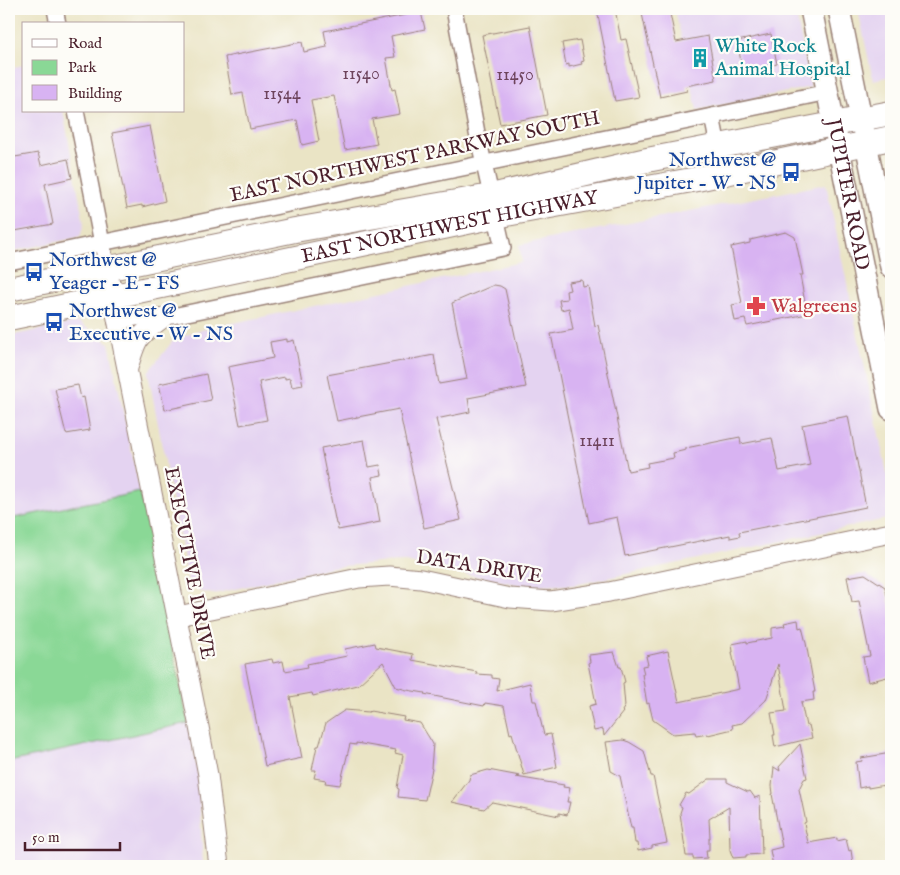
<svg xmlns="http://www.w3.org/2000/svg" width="900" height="875" font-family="'IM FELL English',serif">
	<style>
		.built { fill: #e4d3f1 }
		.green { fill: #8ad896; stroke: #6a7c60 }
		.building { fill: #d8b3f2 }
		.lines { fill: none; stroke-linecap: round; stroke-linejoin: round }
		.minor-casing { stroke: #9a8278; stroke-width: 18 }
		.tertiary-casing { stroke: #9a8278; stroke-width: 21 }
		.secondary-casing { stroke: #9a8278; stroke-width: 24 }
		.primary-casing { stroke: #9a8278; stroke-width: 26 }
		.minor { stroke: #fff; stroke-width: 15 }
		.tertiary { stroke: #fff; stroke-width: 19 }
		.secondary { stroke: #fff; stroke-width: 21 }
		.primary { stroke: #fff; stroke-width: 24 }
		.labels { text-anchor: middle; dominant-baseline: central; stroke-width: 4.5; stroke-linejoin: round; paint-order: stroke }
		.number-label { font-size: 18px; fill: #6e445d }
		.culture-label { font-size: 20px; fill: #0d838f; stroke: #fdfcf7; text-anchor: start }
		.street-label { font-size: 20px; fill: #4a1f2b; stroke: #fdfcf7 }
		.transit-label { font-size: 20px; fill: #164399; stroke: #fdfcf7; text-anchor: start }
		.health-label { font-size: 20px; fill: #be3a42; stroke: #fdfcf7; text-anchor: start }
	</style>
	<rect width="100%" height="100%" fill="#fdfcf7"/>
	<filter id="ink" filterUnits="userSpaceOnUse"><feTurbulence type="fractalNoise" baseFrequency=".02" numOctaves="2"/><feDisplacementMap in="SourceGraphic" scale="10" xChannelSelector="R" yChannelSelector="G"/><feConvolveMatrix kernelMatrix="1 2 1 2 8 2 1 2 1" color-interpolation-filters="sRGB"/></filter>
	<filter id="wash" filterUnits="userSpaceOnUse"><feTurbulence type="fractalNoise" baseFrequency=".0096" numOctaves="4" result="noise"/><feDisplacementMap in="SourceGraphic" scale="20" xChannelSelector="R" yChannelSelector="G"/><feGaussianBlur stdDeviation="1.12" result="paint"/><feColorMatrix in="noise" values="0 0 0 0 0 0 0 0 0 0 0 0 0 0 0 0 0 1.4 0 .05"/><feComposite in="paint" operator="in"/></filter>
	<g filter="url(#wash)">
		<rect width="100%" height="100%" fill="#eae4c5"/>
		<g class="built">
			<path d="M675,9H795L811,87L697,110Z"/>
			<path d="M858,9H891V76L873,80Z"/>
			<path d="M24,65V111H63L84,224L80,237L9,252V68Z"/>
			<path d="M826,184L891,492V518L574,585L525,586L401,561L332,567L213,594L198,591L189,585L148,372L173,341L196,331L522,262L519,245Z"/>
			<path d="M78,322L109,343L140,492L9,519V336Z"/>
			<path d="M188,723L198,774L203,866H9V762Z"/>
		</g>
		<path class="green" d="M140,492L188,723L9,762V519Z"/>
		<g id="blocks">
			<g class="building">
				<path d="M603,9H615L621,40L626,39L639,97L615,101L597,10Z"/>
				<path d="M641,9H669L676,42L708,36L716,80L686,86L687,91L660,97Z"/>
				<path d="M421,12L425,29L391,36L395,57L386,58L392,90L395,89L400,114L372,119L377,144L345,150L334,96L311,100L319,141L302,145L297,120L250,129L243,93L232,95L225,57L302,42L304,52L327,47L324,31Z"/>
				<path d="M530,26L547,115L500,124L482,35Z"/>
				<path d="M771,34L777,64L743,72L737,41Z"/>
				<path d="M580,40L584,61L581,62L582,64L569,67V64L566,65L562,43Z"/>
				<path d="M150,126L165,201L142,207V205L127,208L112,133Z"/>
				<path d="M38,153L41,165L68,159L72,178L45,184L53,224L9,232V158Z"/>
				<path d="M786,232L795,237L803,275H800L807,314L747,326L745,319L735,321L732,305L742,303L731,247L750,243V240Z"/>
				<path d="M582,280L583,287L588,286L595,326L598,325L628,471L648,467L647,463L674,458L673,453L686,450V448L740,437L741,444L772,438L779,471L810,465L802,425L848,416L866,507L739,532L740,536L730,538V535L625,556L617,517L589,523L551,334L573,330L569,308L561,310L559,300L567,299L566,291L570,290L568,282Z"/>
				<path d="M494,285L500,286L505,289L526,387L468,398L470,412L436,419L461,520L424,528L399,409L337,421L327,375L434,355L439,384L467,379L452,303Z"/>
				<path d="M287,339V342L294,340L303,385L292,387L290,378L285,379V377L259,382L267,420L240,425L228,367L273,358L270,342Z"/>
				<path d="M206,374L211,400L165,410L159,384Z"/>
				<path d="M78,385L81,398L84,397L90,430L66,434L55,389Z"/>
				<path d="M364,440L369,467L380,465L382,475L372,477L380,522L338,530L337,524H336L321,448Z"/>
				<path d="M865,574L885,587L891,610V672L887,677L868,682L863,657L870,656L863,622L859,601L852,602L847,577Z"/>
				<path d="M798,620L799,628L802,627L806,643L815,692H813L814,700L801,702L806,726L809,725L812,738L775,747L773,735H775L771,713L786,711L778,664L766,700L742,723L732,725L733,729L708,735V734L696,736L695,732L673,734L653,720L649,703L647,704L642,674H644L642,666L648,665L646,656L668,651L679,702L739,689L732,652H733L732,644L747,641V643L772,638V628L785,626L784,623Z"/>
				<path d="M375,643L376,647L413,654L412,660L477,672L476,674L492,675V678L499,679L497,691L530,683L533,701H536L544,735L551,734L557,767L524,775L512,733L510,734L504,706L485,703L484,706L424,694L425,693L407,690L396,687L383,662L358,685L313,696L312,693L290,697L302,758L265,766L245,664L272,659L273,663L283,661L285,671L308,667L307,664L347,656L345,649Z"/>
				<path d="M614,652L619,667H621L625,682L623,683L625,706L622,711L623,712L604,736L603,729L594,731L589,706L596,704L588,663L590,662L589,655Z"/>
				<path d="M345,710L369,712L370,711L404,717L403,720L420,723L433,744L431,768L432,769L425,800L398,797L399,789L397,788L403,755L395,753L396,750L356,743V745L350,744L340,785L325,783L326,780L314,778L316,770H312L317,746H319L326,723Z"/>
				<path d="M623,740L629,742L644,751L651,776H653L667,843L652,846V848L638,851L637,843H635L633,828H631L620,776L611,771L606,742Z"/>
				<path d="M800,744L807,778L804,779L799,789L806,822L804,823L808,843L837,838V841L846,839L849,851L851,850L853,864L846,866H773L770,850L782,847L772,794H773L772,786L774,767L780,771L779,767Z"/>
				<path d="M891,753V784L868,788V786L859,788L856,762L862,761L861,758Z"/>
				<path d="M488,770L520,776L516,777L564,785L563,787L570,788L567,802H570L567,815L559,813V816L492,802L484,809L452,802L469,780L470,775Z"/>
				<path d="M709,779H727V782L748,792L750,791L755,798L760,796L762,854L746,855V857L733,858L730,850L729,807L709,819L710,838H709V850H706L707,858L693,859V856H686L680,813L682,807L679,805L686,793L689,794Z"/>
			</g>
		</g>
	</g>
	<g filter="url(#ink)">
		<use href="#blocks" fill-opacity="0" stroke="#9a8278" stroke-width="1"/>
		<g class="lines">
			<g class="minor-casing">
				<g id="minor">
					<path d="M55,9L58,24"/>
					<path d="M76,111L107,269"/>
					<path d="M712,116L718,146"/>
					<path d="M9,262L828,92"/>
					<path d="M116,322L141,317L163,318L503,248L477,133L454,9"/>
				</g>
			</g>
			<g class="tertiary-casing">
				<g id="tertiary">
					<path d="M107,269L199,727L208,775L219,866"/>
					<path d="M128,368C137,337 137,337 163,318"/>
					<path d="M178,616L359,578L389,576L421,579L510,598L551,601L609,592L891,533"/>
				</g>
			</g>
			<g class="secondary-casing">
				<g id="secondary">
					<path id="s1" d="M811,9L891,409"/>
					<path d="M839,9L891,267"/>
				</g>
			</g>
			<g class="primary-casing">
				<g id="primary">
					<path d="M9,289L295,230L491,196L647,160L891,113"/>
					<path id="s2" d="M9,318L496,216L697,179L891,138"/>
				</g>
			</g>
			<use href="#minor" class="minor"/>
			<use href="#tertiary" class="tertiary"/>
			<use href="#secondary" class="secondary"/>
			<use href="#primary" class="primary"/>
		</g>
	</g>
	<defs>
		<g id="building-bare" transform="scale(1.5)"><path d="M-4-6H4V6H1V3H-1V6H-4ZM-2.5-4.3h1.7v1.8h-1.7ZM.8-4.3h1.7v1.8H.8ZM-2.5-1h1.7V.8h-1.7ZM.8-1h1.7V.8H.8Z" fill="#0f9aa8" stroke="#fdfcf7" stroke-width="2.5" paint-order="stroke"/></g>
		<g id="bus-bare" transform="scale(1.5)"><path d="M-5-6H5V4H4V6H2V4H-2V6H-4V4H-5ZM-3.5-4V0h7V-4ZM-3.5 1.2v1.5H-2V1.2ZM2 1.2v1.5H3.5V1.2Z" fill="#1a4fb4" stroke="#fdfcf7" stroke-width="2.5" paint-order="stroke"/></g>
		<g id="pharmacy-bare" transform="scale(1.5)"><path d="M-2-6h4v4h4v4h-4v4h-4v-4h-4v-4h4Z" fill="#e0444e" stroke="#fdfcf7" stroke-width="2.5" paint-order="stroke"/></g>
	</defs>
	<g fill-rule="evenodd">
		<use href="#building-bare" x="700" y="58"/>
		<use href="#bus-bare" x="791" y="172"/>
		<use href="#bus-bare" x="34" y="272"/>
		<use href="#pharmacy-bare" x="756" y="306"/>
		<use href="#bus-bare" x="54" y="322"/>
	</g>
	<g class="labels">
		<g class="number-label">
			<text x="361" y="74">11540</text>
			<text x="515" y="75">11450</text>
			<text x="282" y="94">11544</text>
			<text x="597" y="441">11411</text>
		</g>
		<g class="culture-label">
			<text x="715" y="46">White Rock<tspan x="715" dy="23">Animal Hospital</tspan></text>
		</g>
		<g class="street-label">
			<text transform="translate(415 157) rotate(-12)">EAST NORTHWEST PARKWAY SOUTH</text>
			<text stroke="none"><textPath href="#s1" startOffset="189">JUPITER ROAD</textPath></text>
			<text stroke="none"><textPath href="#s2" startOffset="450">EAST NORTHWEST HIGHWAY</textPath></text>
			<text transform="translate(189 563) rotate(79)">EXECUTIVE DRIVE</text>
			<text transform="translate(479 567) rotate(9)">DATA DRIVE</text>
		</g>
		<g class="transit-label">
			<text x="776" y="160" text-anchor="end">Northwest @<tspan x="776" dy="23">Jupiter - W - NS</tspan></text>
			<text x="49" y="260">Northwest @<tspan x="49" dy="23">Yeager - E - FS</tspan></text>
			<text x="69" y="311">Northwest @<tspan x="69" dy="23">Executive - W - NS</tspan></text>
		</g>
		<g class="health-label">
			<text x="771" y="306">Walgreens</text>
		</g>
	</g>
	<rect width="900" height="875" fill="none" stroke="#fdfcf7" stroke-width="30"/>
	<rect x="22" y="22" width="162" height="90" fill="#fdfcf7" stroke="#b5a4a5"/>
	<rect x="32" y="39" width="25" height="8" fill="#ffffff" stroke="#b5a4a5"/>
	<text x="68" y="48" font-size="15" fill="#4a1f2b">Road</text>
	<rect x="32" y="60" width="25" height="15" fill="#8ad896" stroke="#b5a4a5"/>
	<text x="68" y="72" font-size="15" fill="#4a1f2b">Park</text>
	<rect x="32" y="85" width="25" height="15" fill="#d8b3f2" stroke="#b5a4a5"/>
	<text x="68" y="98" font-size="15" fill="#4a1f2b">Building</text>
	<path d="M25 842v8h95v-8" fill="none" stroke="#4a1f2b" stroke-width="2.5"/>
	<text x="32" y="842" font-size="15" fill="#4a1f2b" stroke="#fdfcf7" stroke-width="4" paint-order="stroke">50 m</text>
</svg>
